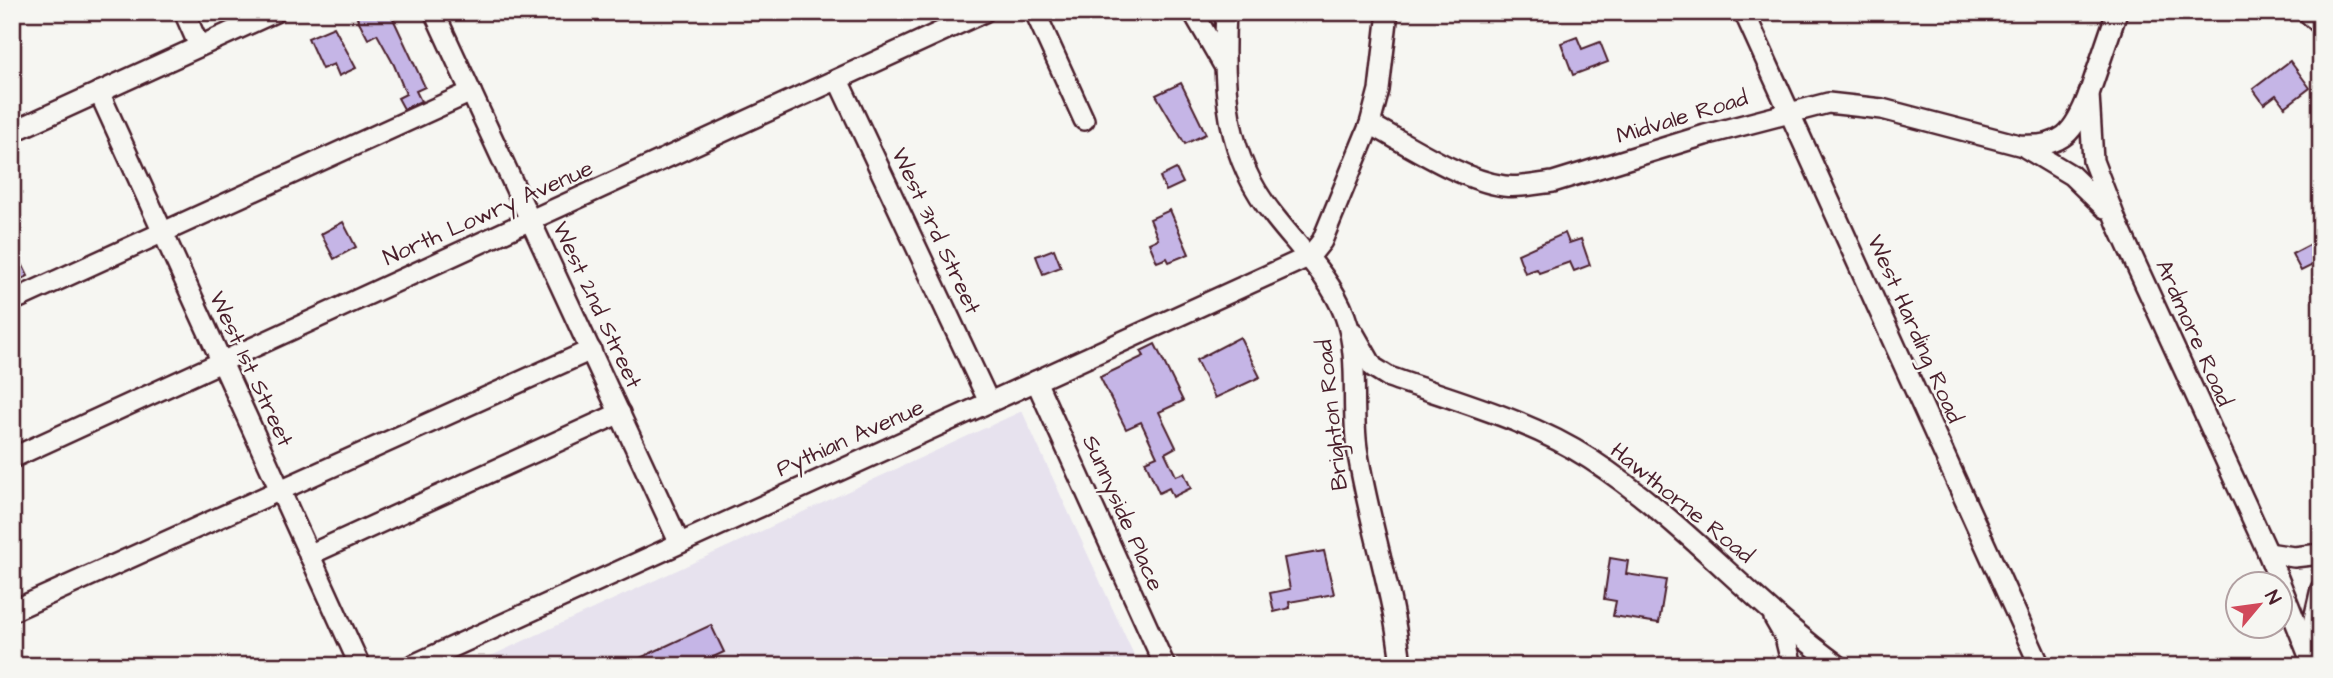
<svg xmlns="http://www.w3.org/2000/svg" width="2333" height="678" font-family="'Architects Daughter',sans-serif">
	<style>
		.built { fill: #e7e2ee }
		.building { fill: #c5b5e6; stroke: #4a1f2b; stroke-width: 2 }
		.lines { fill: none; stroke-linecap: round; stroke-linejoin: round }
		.minor-casing { stroke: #4a1f2b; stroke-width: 24 }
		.minor { stroke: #f6f6f2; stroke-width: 19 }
		.labels { text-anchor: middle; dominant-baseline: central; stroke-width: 5; stroke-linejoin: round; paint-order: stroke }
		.street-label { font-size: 23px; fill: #4a1f2b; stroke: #f6f6f2 }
	</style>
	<rect width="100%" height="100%" fill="#f6f6f2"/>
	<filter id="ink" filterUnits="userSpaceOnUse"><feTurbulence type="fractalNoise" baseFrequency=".0143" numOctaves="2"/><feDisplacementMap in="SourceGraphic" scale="14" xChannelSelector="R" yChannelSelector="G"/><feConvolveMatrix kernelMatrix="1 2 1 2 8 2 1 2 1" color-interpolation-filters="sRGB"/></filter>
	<g filter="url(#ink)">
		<path class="built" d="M1022,411L1139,666H469Z"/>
		<g class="building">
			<path d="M354,12H390L425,87L416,91L421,101L404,109L398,98L406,94L394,65L377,34L368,39Z"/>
			<path d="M334,27L356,68L339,76L334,64L322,69L308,38Z"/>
			<path d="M1577,37L1582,49L1600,42L1608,62L1573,75L1561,43Z"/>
			<path d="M2290,61L2310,88L2285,107L2276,95L2264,104L2253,89Z"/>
			<path d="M1181,83L1206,134L1185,144L1156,95Z"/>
			<path d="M1176,169L1183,183L1166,191L1160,177Z"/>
			<path d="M1170,210L1189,254L1169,262L1167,258L1157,262L1149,243L1158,239L1150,219Z"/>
			<path d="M343,222L356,247L334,259L321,234Z"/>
			<path d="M1565,233L1569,243L1581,239L1590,265L1574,271L1570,262L1539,273L1537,269L1525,273L1518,254Z"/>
			<path d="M2321,239V261L2301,271L2292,254Z"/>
			<path d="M12,243L28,276L12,284Z"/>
			<path d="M1054,249L1061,267L1043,274L1036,256Z"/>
			<path d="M1240,337L1260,377L1215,398L1196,360Z"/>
			<path d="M1155,344L1183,401L1159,412L1176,447L1165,453L1176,476L1184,473L1191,488L1173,497L1169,488L1159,493L1145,461L1157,456L1141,422L1126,429L1100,377L1144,356L1141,351Z"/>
			<path d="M1324,551L1334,594L1289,602L1290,608L1274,612L1270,593L1290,589L1284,558Z"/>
			<path d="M1610,558L1628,561L1626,574L1666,580L1659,623L1613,616L1616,601L1604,599Z"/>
			<path d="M711,625L724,652L694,666H623Z"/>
		</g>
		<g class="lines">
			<g class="minor-casing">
				<g id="minor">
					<path d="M184,12L199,46"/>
					<path d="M434,12L679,542"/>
					<path d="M1035,12L1084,120"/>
					<path d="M1193,12L1223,64"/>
					<path d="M1226,12C1222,87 1225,157 1275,217C1300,249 1330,277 1345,316C1360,356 1351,405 1357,448C1368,521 1394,592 1401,666"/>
					<path d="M1744,12L2040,666"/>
					<path d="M2117,12L2089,94L2093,161L2117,223L2268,553L2313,666"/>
					<path d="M2307,12L2321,25"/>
					<path d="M838,80L989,402"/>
					<path d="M99,92L360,666"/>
					<path d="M1370,124C1409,145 1461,180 1504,186C1521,188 1537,184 1553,182L1705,135L1828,103L1882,109L2019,145C2063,148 2074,133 2089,94"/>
					<path d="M12,132L275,12"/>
					<path d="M2026,148L2071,175L2105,208"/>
					<path d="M12,301L471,92"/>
					<path d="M1353,332L1373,367L1389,377C1457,401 1530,420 1590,459C1681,518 1752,603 1839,666"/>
					<path d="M1036,381L1165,666"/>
					<path d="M12,458L984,12"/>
					<path d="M2268,553L2294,557L2321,554"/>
					<path d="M309,555L620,413"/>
					<path d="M12,611L591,350"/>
					<path d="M1774,618L1785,637L1792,666"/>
					<path d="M2313,654L2314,619L2321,589"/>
					<path d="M411,666L1310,256L1322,241L1370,124L1379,90L1388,12"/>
				</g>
			</g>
			<use href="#minor" class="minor"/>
		</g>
	</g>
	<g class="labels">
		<g class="street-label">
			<text transform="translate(1682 117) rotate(-17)">Midvale Road</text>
			<text transform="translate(488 213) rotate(-24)">North Lowry Avenue</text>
			<text transform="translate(936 231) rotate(65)">West 3rd Street</text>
			<text transform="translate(597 305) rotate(65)">West 2nd Street</text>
			<text transform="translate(1915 329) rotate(66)">West Harding Road</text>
			<text transform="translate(2194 333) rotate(66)">Ardmore Road</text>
			<text transform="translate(251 369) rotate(65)">West 1st Street</text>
			<text transform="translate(1332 415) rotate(-96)">Brighton Road</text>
			<text transform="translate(850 438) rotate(-24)">Pythian Avenue</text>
			<text transform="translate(1682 503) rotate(39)">Hawthorne Road</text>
			<text transform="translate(1123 513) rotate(66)">Sunnyside Place</text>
		</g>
	</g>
	<rect width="2333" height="678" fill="none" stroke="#f6f6f2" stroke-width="42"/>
	<rect x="21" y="21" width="2291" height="636" fill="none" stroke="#4a1f2b" stroke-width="2.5" filter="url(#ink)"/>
	<g transform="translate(2259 605) rotate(61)"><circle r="33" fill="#f6f6f2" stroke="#b1a0a2" stroke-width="2"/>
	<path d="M0-5L12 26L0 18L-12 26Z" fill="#d1495b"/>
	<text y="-10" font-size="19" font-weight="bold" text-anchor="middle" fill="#4a1f2b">N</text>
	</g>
</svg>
